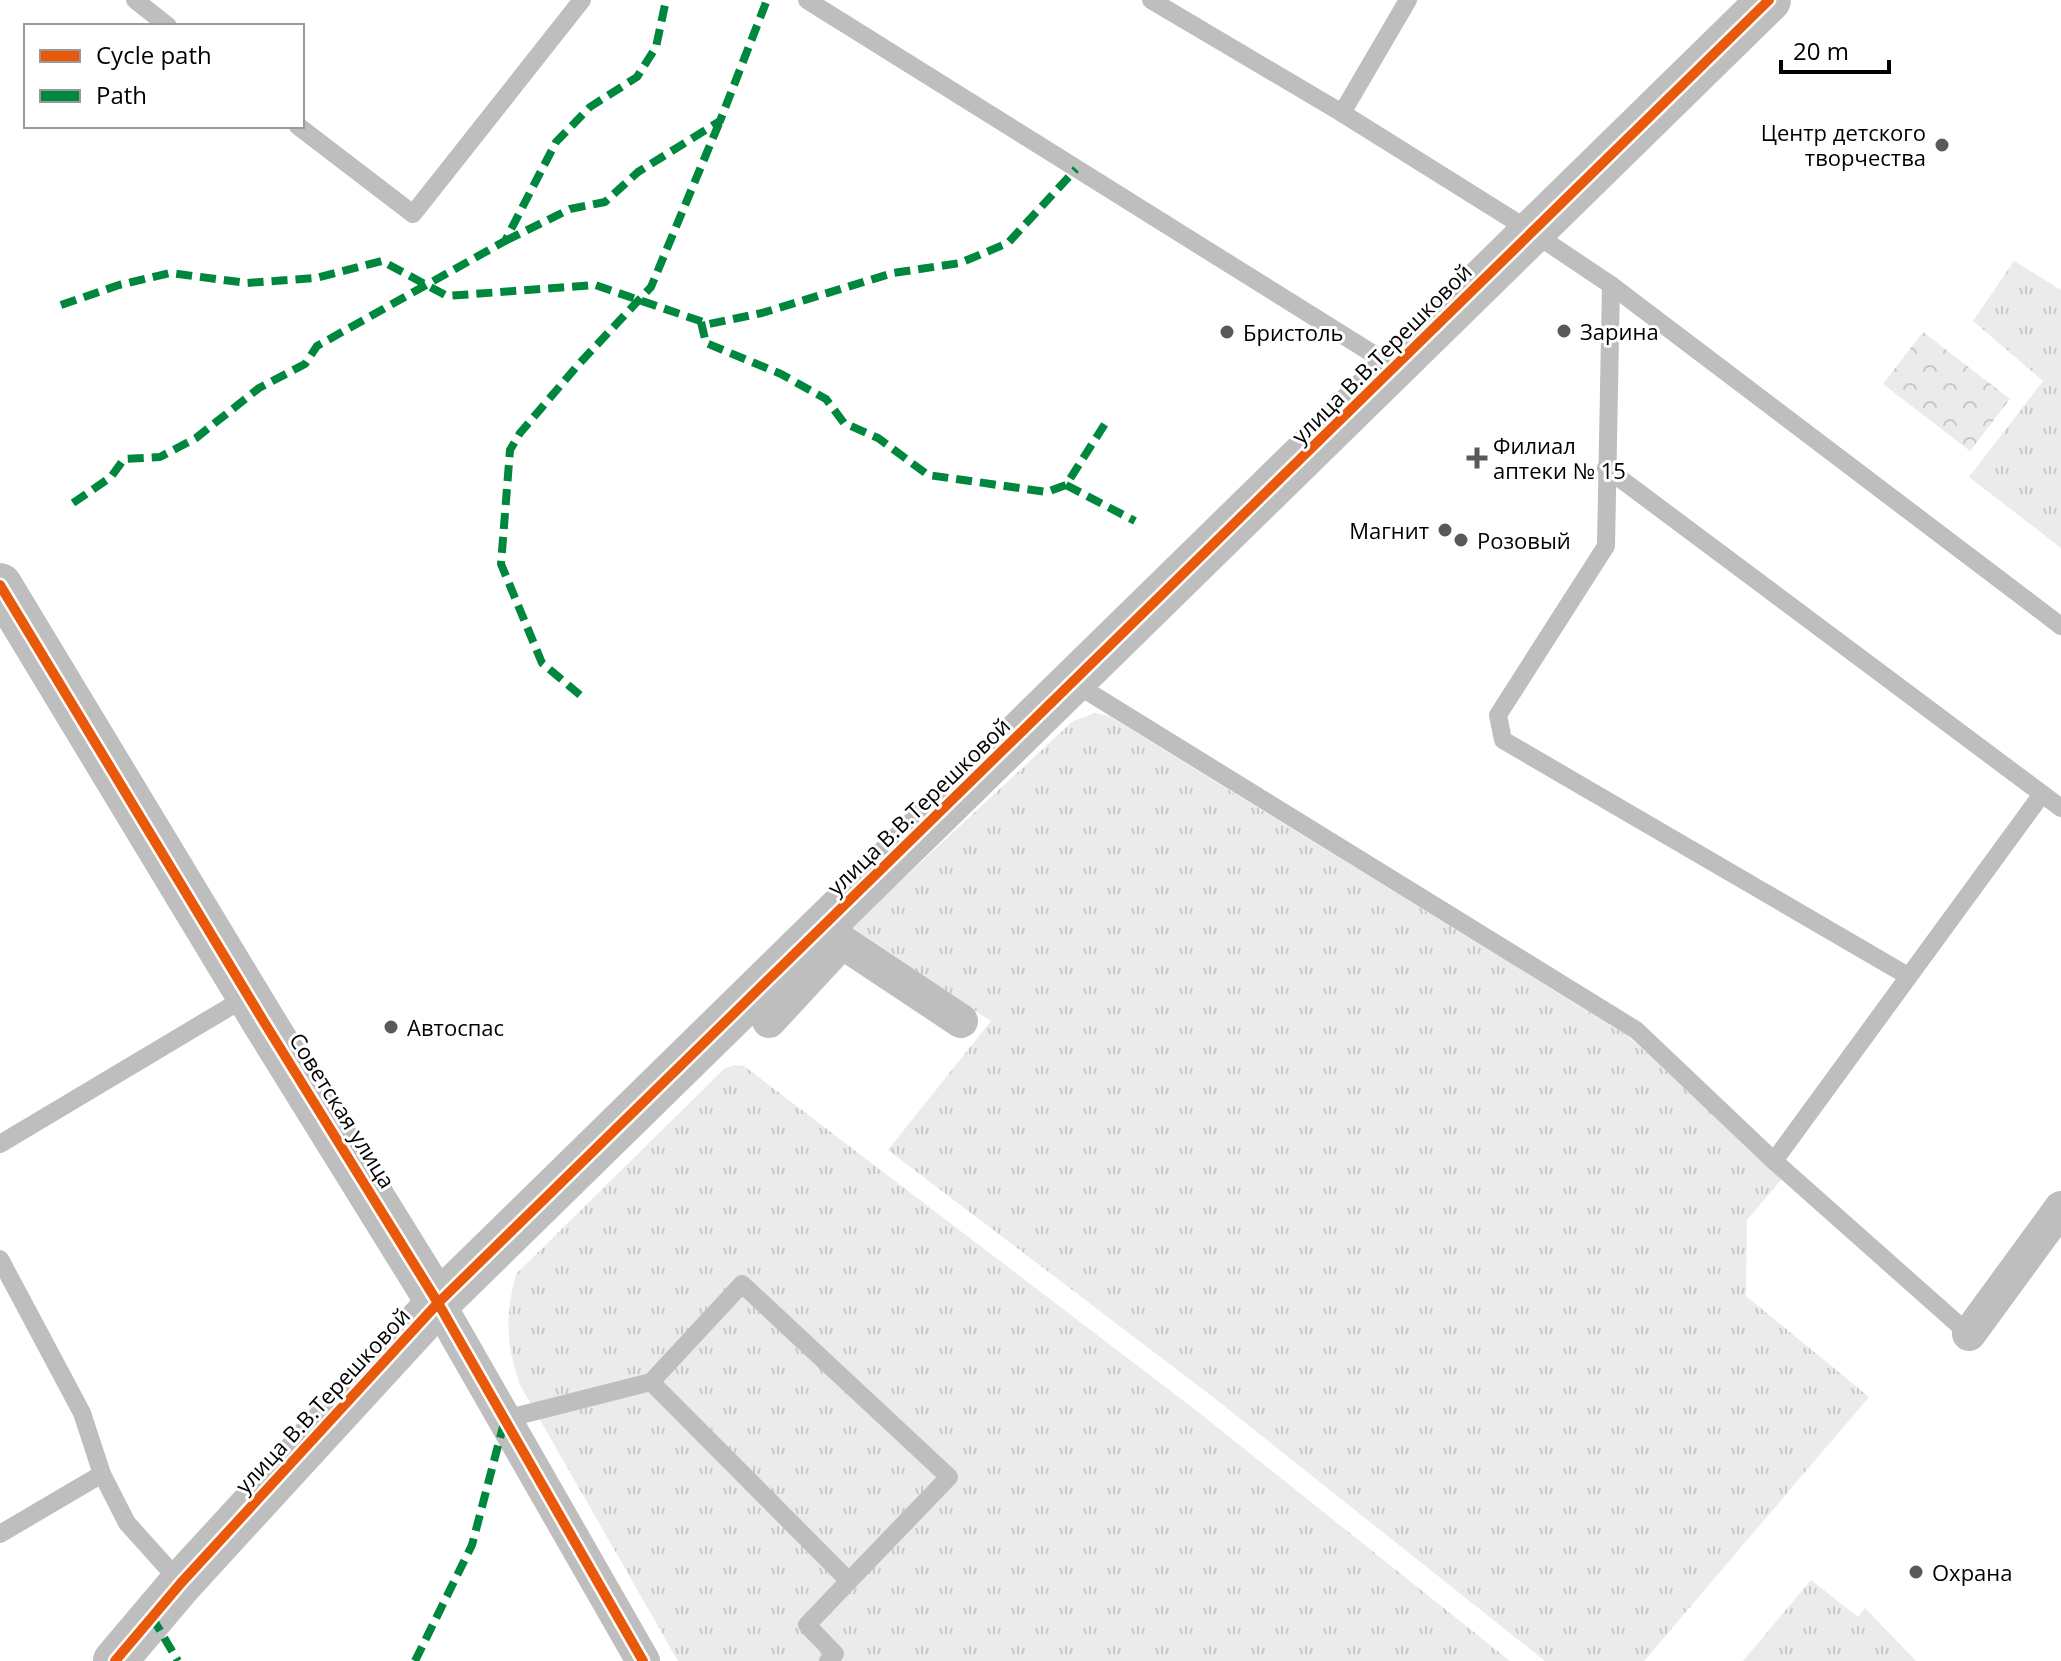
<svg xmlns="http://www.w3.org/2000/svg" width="2061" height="1661" font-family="'Open Sans',sans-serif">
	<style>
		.grass { fill: url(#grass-tufts) }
		.park { fill: url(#park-crowns) }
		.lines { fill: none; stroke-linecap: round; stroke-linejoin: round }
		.service { stroke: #bebebe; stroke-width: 18 }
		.minor { stroke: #bebebe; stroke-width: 34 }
		.tertiary { stroke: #bebebe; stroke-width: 44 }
		.quiet { stroke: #00873e; stroke-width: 8; stroke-dasharray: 16 8; stroke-linecap: butt }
		.cycleway-casing { stroke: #fff; stroke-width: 15 }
		.cycleway { stroke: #e8590c; stroke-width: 10 }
		.poi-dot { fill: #595959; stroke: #fff; stroke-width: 3 }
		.labels { text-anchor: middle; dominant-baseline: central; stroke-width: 6; stroke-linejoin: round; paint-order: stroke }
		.poi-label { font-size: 22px; fill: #000; stroke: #fff; text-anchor: start }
		.street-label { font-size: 22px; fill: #000; stroke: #fff }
	</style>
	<defs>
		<pattern id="grass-tufts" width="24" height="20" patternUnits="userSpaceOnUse" patternTransform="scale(2)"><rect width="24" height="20" fill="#ebebeb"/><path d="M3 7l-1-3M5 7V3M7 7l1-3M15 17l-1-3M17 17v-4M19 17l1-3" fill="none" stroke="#c8c8c8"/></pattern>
		<pattern id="park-crowns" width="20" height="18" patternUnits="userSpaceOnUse" patternTransform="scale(2)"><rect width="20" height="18" fill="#ebebeb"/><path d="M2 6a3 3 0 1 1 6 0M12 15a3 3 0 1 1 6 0" fill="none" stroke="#c8c8c8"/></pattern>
	</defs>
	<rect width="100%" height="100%" fill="#fff"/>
	<g class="grass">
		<path d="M2014,261L2061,290V548L1969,477L2043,381L1973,321Z"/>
		<path d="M1095,713L1109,716L1628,1036L1782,1179L1747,1220L1746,1296L1869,1397L1644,1661H1545L1209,1394L888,1150L991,1021L848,930L1073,721Z"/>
		<path d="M734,1065L744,1066L1197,1411L1510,1661H678L520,1385C506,1344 505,1316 516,1274L724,1069Z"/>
		<path d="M1811,1580L1858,1617L1865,1608L1916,1661H1743Z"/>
	</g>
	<path class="park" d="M1923,332L2010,399L1970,451L1883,384Z"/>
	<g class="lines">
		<g class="service">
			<path d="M135,0L168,26"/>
			<path d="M807,0L1394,367"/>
			<path d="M1151,0L1342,113L1532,232L1611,285L2061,626"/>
			<path d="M1342,113L1408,0"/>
			<path d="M298,126L413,214L582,0"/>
			<path d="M1611,285L1606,546L1498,715L1503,740L1908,976"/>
			<path d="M1606,468L2061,808"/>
			<path d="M1074,683L1636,1030L1774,1161L1969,1334"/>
			<path d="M0,1144L248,996"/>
			<path d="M1774,1161L2042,794"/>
			<path d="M0,1259L82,1413L102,1474"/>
			<path d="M505,1419L651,1382L742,1284L949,1477L849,1581L651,1382"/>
			<path d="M0,1534L102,1474L127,1523L181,1583"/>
			<path d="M828,1661L835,1654L807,1625L849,1581"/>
		</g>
		<g class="minor">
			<path d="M821,928L961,1021"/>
			<path d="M769,1021L842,942"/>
			<path d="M438,1303L643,1661"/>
			<path d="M1969,1334L2061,1208"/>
		</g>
		<g class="tertiary">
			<path d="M0,585L264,1022L438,1303"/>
			<path d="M115,1661L181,1583L438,1303L1769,0"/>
		</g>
		<g class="quiet">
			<path d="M505,241L570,209L605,202L638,172L720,121L767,0"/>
			<path d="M61,305L119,285L170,273L247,283L316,278L382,261L447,296L595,285L709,324L762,313L893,273L960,263L1008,243L1076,169"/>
			<path d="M701,322L706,343L781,374L826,399L844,423L878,438L928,475L1047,492L1066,485L1108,419"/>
			<path d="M1066,485L1135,521"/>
			<path d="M73,503L111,477L124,459L160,457L196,438L259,388L305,364L317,346L505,241L556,142L590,107L637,77L656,47L666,0"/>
			<path d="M580,695L542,663L501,564L510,450L520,433L578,365L651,287L720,121"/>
			<path d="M152,1617L178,1661"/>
			<path d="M415,1661L472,1545L505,1419"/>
		</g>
		<g class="cycleway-casing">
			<g id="cycleway">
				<path d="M0,585L264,1022L438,1303L643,1661"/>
				<path d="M115,1661L181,1583L438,1303L1769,0"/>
			</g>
		</g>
		<use href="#cycleway" class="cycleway"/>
	</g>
	<g class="poi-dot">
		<circle cx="1942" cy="145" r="8"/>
		<circle cx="1564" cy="331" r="8"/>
		<circle cx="1227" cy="332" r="8"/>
		<path d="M1473 446h8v8h8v8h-8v8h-8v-8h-8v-8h8z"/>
		<circle cx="1445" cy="530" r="8"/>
		<circle cx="1461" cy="540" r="8"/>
		<circle cx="391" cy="1027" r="8"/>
		<circle cx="1916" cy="1572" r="8"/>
	</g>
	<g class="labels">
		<g class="poi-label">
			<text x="1926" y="132" text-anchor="end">Центр детского<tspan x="1926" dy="25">творчества</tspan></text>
			<text x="1580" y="331">Зарина</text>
			<text x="1243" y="332">Бристоль</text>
			<text x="1493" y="445">Филиал<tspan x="1493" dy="25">аптеки № 15</tspan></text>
			<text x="1429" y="530" text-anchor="end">Магнит</text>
			<text x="1477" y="540">Розовый</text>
			<text x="407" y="1027">Автоспас</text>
			<text x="1932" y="1572">Охрана</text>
		</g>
		<g class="street-label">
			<text transform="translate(1381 353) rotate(-45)">улица В.В.Терешковой</text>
			<text transform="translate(918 806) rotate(-44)">улица В.В.Терешковой</text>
			<text transform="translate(343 1110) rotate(58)">Советская улица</text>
			<text transform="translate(322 1400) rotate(-47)">улица В.В.Терешковой</text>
		</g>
	</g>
	<rect x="24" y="24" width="280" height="104" fill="#ffffff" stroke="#999999" stroke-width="2"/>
	<rect x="40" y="50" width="40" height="12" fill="#e8590c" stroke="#999999" stroke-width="2"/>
	<text x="96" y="64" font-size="24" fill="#000000">Cycle path</text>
	<rect x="40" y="90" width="40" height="12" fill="#00873e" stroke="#999999" stroke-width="2"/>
	<text x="96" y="104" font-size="24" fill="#000000">Path</text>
	<path d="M1781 60v12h108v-12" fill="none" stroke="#000000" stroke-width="4"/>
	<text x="1793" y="60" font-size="24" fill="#000000" stroke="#ffffff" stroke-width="6" paint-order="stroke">20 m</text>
</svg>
